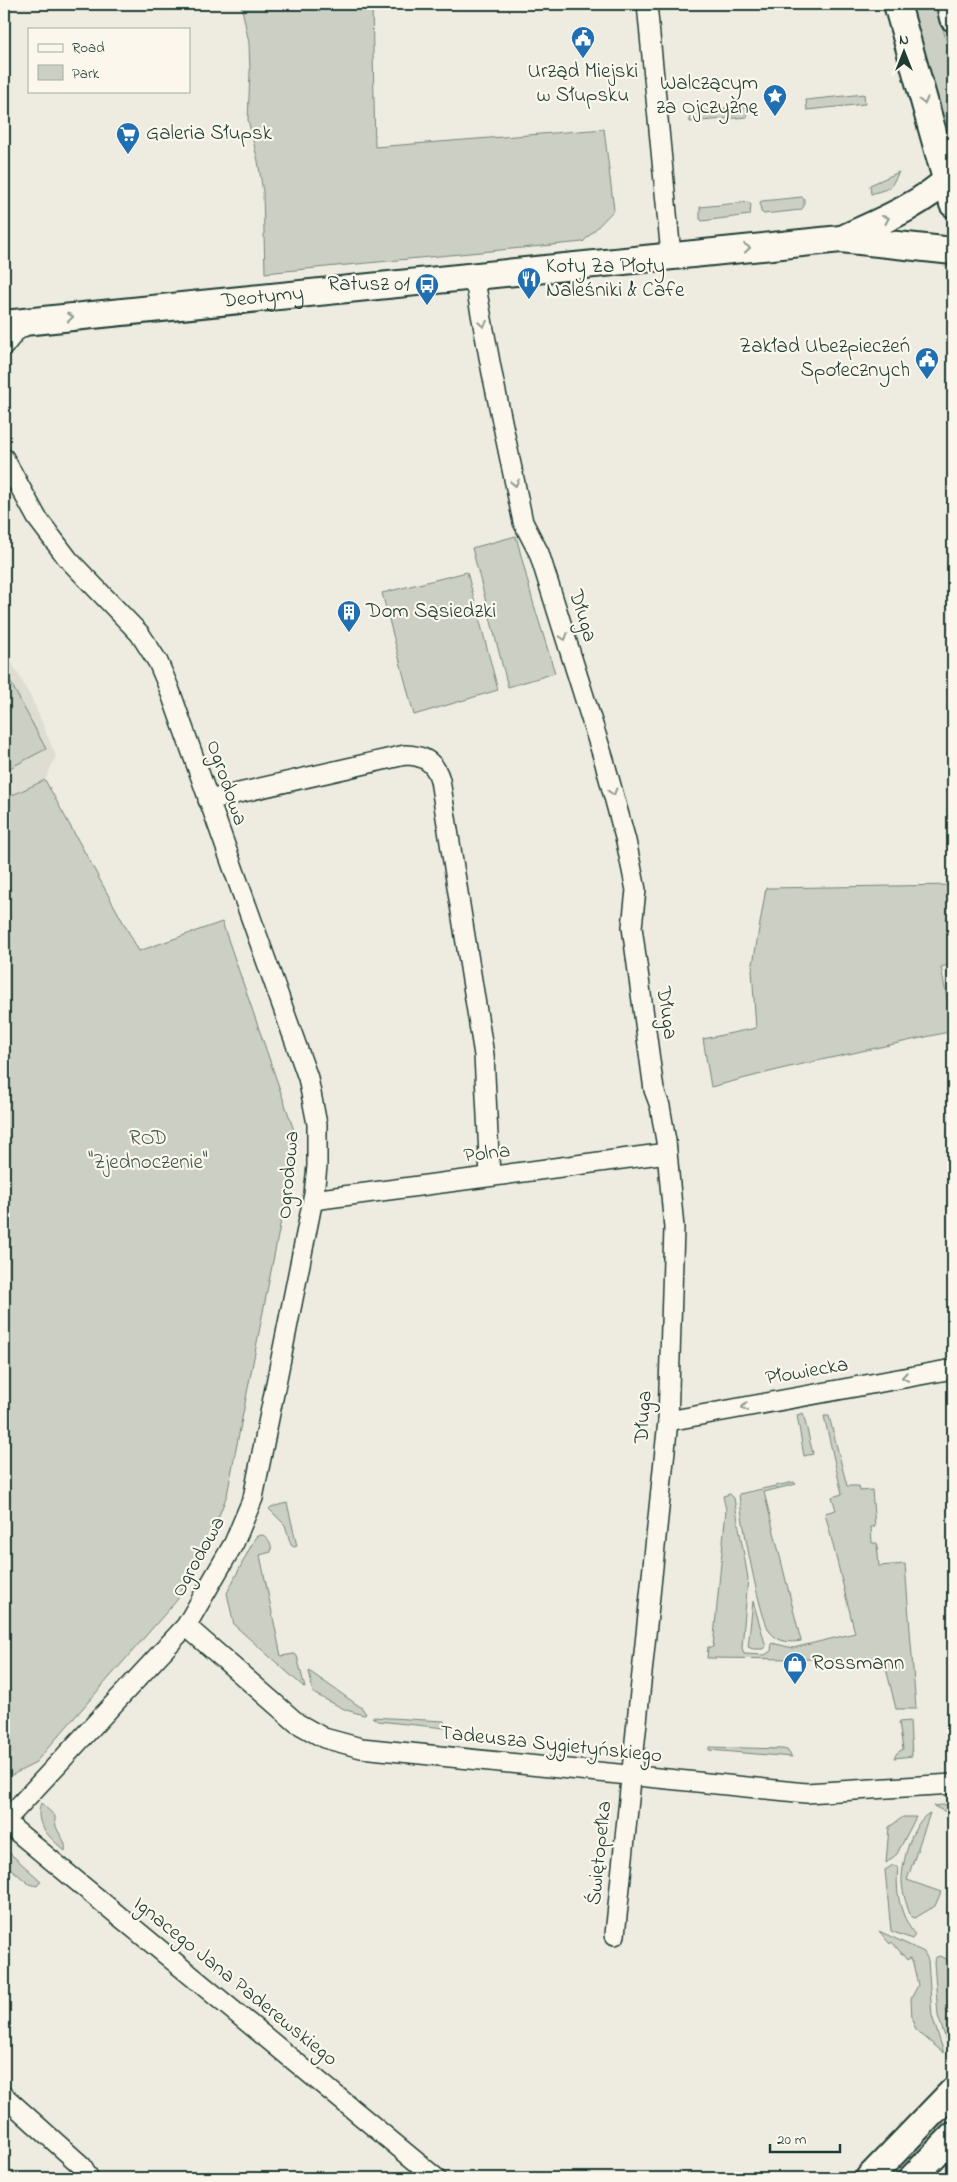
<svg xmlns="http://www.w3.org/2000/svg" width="957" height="2182" font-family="'Indie Flower',sans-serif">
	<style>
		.built { fill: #ddddd2 }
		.green { fill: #cbcfc4; stroke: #75867c }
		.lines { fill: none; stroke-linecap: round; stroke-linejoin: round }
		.street-casing { stroke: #1f3d34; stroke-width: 22 }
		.secondary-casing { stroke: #1f3d34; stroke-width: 30 }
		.street { stroke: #fbf7ec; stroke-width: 19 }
		.secondary { stroke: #fbf7ec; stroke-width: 26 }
		.oneway { stroke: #8d9a90 }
		.labels { text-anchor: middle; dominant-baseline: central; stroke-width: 4.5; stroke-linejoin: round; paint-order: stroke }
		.poi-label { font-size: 21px; fill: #1f3d34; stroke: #fbf7ec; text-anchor: start }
		.street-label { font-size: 21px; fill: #1f3d34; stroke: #fbf7ec }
		.park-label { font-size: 21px; fill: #415a51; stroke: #fbf7ec }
	</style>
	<rect width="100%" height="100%" fill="#eeece1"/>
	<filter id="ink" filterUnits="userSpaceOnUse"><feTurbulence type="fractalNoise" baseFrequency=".02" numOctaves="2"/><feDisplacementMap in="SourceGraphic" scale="10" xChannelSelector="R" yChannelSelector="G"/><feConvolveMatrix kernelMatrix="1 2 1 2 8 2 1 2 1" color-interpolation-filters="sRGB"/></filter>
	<g filter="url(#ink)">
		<path class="built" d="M4,649L32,699L56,756L45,780L4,799Z"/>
		<g class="green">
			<path d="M241,4H372L375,147L604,129L614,210L583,242L265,273L263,192L258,161L248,120L250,72L249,43Z"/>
			<path d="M910,4H937L953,68V139L948,135L944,126Z"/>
			<path d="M864,94L865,104L807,110L806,100Z"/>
			<path d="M746,106L747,117L690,122L689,112Z"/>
			<path d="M899,172L890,188L871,194L870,185Z"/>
			<path d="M802,197L804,198V206L801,210L764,214L761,212L760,202L762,201Z"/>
			<path d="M748,202L751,205L750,215L702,221L700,219V207Z"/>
			<path d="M516,536L533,602L555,673L508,687L472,548Z"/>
			<path d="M467,572L498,690L414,715L382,593Z"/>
			<path d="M4,670L46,749L4,771Z"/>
			<path d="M45,780L139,951L222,922L297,1139L227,1495L208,1544L177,1600L34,1764L12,1775L4,1768V799Z"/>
			<path d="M953,885V964L941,967L953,1031L785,1068L711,1087L703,1039L756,1028L752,970L766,888Z"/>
			<path d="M803,1413L813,1454L804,1456L797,1415Z"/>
			<path d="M824,1416H829L847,1486H859L860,1491L872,1490L875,1527H871L872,1543H877L879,1566L905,1564L916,1709H896L884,1660L707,1658L708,1647H713L726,1510L723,1496L730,1494L734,1498L748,1578L742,1648L744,1654L765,1655L771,1651L772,1643L793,1648L855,1633L825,1513L836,1510L832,1497L842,1494Z"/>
			<path d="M794,1482L796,1484L764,1492L801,1641C789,1643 778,1642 770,1632C759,1617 741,1516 739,1494Z"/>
			<path d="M287,1503L297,1546L294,1547L291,1545L285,1525L269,1509L271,1507Z"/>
			<path d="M263,1535C270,1540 272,1544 271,1552L260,1555L281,1656L294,1654L297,1656L305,1688L234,1625L227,1593L255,1538L257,1536Z"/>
			<path d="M753,1601L766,1647L764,1649H753L748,1647Z"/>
			<path d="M309,1671L362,1708L366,1714L364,1715L346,1710L313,1693Z"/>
			<path d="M372,1717L444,1721L445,1728L378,1721Z"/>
			<path d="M910,1721L912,1756L894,1758L897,1753L903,1749L899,1722Z"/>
			<path d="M709,1747L782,1749L787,1750L792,1757L709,1750Z"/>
			<path d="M41,1803L55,1816C53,1833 68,1838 65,1851C50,1838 33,1824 41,1803Z"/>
			<path d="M953,1804V1815L933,1806Z"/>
			<path d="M930,1813L907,1880L941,1892L935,1906L915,1918L911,1917C907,1907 903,1894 902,1883C901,1864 912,1821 930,1813Z"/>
			<path d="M903,1817H916L897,1854L886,1863L889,1827Z"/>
			<path d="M4,1848L41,1881L37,1886L29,1884L4,1863Z"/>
			<path d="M893,1865L898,1867C895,1891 900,1915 915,1935L912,1939L891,1931L885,1870Z"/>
			<path d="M879,1931L924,1952L928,1960L932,2016L944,2053L916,2030L912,2019L911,1999L918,1985L913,1963L910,1958L907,1960L892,1942L890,1944Z"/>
			<path d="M939,1956L953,1961V2034L948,2046L938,2016L934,1962L935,1958Z"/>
			<path d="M953,2107V2119L897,2178H886Z"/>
		</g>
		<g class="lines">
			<g class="street-casing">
				<g id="street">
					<path d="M647,4L671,255"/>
					<path d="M474,276L492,373L523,522L539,553L604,760L626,841L636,890L632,927L654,1090L660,1106L666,1141L674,1228L668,1421L615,1935"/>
					<path d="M4,346L15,332L30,322"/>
					<path d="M4,458L37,518L68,559L140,634L158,662L169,688L308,1078L317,1124V1166L314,1194L253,1498L234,1543L186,1626L4,1822"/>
					<path d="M208,800L405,755C423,755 435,762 440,780L484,1055L490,1176"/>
					<path d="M313,1200L667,1153"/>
					<path d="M668,1421L953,1369"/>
					<path d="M186,1626L297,1723L324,1738L361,1748L806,1793L953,1784"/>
					<path d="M4,1821L436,2178"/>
					<path d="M4,2096L82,2166L89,2178"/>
				</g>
			</g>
			<g class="secondary-casing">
				<g id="secondary">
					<path d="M897,4L953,204"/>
					<path d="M950,4L953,18"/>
					<path d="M842,239C883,220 919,206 953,175"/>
					<path id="s1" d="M4,324L841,239L953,251"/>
					<path d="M869,2178L953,2091"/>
					<path d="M912,2178L953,2136"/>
				</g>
			</g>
			<use href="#street" class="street"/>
			<use href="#secondary" class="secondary"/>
		</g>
		<defs><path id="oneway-chevron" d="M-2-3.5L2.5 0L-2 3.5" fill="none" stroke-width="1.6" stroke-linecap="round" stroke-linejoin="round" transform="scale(1.25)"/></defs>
		<g class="oneway">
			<use href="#oneway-chevron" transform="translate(924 101) rotate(74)"/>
			<use href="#oneway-chevron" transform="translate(886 219) rotate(-24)"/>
			<use href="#oneway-chevron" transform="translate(747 248) rotate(-5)"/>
			<use href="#oneway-chevron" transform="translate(70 317) rotate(-6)"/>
			<use href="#oneway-chevron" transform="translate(483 324) rotate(80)"/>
			<use href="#oneway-chevron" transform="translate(515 483) rotate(78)"/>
			<use href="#oneway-chevron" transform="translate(564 637) rotate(72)"/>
			<use href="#oneway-chevron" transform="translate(613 792) rotate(74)"/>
			<use href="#oneway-chevron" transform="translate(905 1377) rotate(170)"/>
			<use href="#oneway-chevron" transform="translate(745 1407) rotate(170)"/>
		</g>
	</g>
	<defs>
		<g id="civic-pin" transform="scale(1.25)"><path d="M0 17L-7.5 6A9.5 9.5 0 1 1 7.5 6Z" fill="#1f6fb2" stroke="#fbf7ec"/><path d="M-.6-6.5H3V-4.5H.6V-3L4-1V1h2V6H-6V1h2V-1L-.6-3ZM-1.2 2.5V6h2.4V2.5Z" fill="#fff"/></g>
		<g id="sight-pin" transform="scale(1.25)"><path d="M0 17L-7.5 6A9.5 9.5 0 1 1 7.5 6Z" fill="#1f6fb2" stroke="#fbf7ec"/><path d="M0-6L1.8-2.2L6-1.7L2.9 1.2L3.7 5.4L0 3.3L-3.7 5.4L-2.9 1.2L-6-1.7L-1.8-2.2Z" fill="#fff"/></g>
		<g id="supermarket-pin" transform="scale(1.25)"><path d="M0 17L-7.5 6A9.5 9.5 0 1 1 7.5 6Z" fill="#1f6fb2" stroke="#fbf7ec"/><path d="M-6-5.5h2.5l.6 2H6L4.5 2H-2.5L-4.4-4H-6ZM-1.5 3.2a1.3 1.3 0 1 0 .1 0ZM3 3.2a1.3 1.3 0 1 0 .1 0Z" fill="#fff"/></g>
		<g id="restaurant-pin" transform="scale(1.25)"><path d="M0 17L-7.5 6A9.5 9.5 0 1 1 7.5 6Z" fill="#1f6fb2" stroke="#fbf7ec"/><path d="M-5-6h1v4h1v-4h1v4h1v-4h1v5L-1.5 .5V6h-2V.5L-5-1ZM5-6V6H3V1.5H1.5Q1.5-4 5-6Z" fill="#fff"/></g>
		<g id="bus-pin" transform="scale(1.25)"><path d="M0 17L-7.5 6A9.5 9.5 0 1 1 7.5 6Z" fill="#1f6fb2" stroke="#fbf7ec"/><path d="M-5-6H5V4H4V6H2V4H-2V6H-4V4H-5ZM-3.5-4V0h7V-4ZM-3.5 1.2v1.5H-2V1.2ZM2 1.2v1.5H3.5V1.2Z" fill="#fff"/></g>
		<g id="building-pin" transform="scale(1.25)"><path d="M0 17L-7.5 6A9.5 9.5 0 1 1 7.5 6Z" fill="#1f6fb2" stroke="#fbf7ec"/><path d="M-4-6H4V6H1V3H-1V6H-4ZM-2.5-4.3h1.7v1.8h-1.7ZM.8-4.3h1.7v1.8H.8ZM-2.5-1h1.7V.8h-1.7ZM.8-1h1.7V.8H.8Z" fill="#fff"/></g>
		<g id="shop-pin" transform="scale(1.25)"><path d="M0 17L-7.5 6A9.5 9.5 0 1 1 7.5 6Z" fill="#1f6fb2" stroke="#fbf7ec"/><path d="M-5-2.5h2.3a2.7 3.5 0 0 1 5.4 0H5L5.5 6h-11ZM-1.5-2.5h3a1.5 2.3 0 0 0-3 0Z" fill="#fff"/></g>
	</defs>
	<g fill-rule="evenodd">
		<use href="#civic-pin" x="583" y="38"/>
		<use href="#sight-pin" x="775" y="96"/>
		<use href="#supermarket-pin" x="128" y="134"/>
		<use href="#restaurant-pin" x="529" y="279"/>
		<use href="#bus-pin" x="427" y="285"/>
		<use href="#civic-pin" x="927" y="359"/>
		<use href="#building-pin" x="349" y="612"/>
		<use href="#shop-pin" x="795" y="1664"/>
	</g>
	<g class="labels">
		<g class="poi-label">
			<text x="583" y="72" text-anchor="middle">Urząd Miejski<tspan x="583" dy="24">w Słupsku</tspan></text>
			<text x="758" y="84" text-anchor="end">Walczącym<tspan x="758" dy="24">za Ojczyznę</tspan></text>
			<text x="146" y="134">Galeria Słupsk</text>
			<text x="546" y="267">Koty Za Płoty<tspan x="546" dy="24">Naleśniki &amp; Cafe</tspan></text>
			<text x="410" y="285" text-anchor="end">Ratusz 01</text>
			<text x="910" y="347" text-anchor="end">Zakład Ubezpieczeń<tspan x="910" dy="24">Społecznych</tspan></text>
			<text x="366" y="612">Dom Sąsiedzki</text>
			<text x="812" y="1664">Rossmann</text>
		</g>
		<g class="street-label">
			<text stroke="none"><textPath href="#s1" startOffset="260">Deotymy</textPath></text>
			<text transform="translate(582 616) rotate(73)">Długa</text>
			<text transform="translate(226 783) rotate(71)">Ogrodowa</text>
			<text transform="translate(666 1013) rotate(82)">Długa</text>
			<text transform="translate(487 1154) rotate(-7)">Polna</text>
			<text transform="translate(289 1175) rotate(-85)">Ogrodowa</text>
			<text transform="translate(807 1372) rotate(-10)">Płowiecka</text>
			<text transform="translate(644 1417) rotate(-86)">Długa</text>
			<text transform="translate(199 1557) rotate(-61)">Ogrodowa</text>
			<text transform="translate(551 1745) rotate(6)">Tadeusza Sygietyńskiego</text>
			<text transform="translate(600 1853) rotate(-84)">Świętopełka</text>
			<text transform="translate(235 1982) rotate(39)">Ignacego Jana Paderewskiego</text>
		</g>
		<g class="park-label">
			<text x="148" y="1139">ROD<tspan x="148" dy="24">"Zjednoczenie"</tspan></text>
		</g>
	</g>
	<rect width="957" height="2182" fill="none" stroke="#fbf7ec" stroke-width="20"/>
	<rect x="10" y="10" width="937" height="2162" fill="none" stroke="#1f3d34" stroke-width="2" filter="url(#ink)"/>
	<rect x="28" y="28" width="162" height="65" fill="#fbf7ec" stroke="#a3ada2"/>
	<rect x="38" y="44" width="25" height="8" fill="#fbf7ec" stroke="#a3ada2"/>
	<text x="72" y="52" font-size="15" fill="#1f3d34">Road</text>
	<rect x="38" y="65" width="25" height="15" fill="#cbcfc4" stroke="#a3ada2"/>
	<text x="72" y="78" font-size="15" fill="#1f3d34">Park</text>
	<g transform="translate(904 52)" stroke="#fbf7ec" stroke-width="4" paint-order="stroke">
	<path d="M0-4L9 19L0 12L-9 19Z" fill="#1f3d34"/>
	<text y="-8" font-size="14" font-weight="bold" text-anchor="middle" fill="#1f3d34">N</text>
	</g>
	<path d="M770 2144v8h70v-8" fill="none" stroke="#1f3d34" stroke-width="2.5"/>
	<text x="777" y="2144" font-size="15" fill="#1f3d34" stroke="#fbf7ec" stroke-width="4" paint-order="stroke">20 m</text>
</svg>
